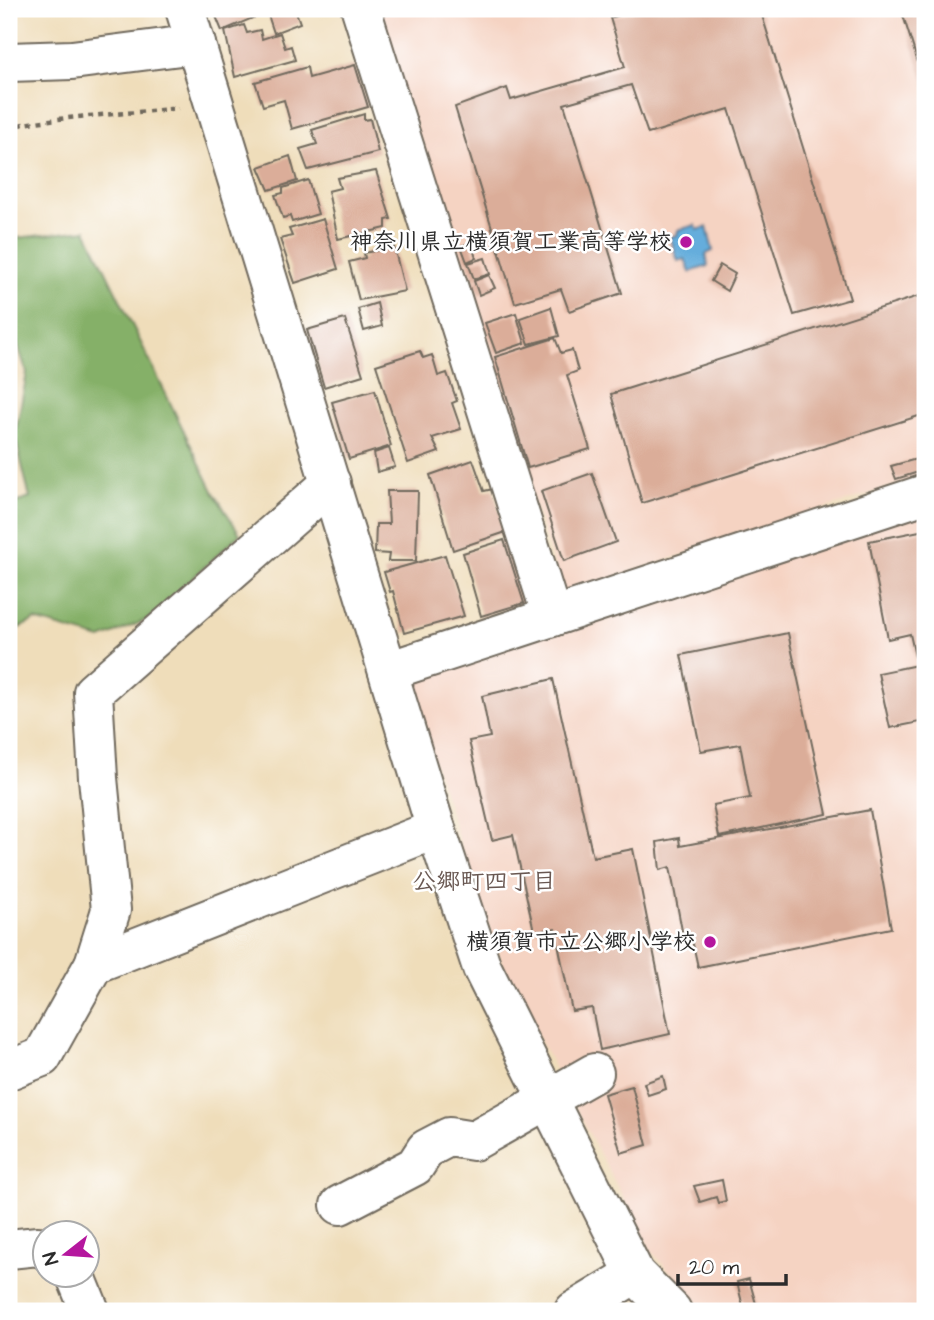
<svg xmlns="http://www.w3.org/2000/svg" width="934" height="1320" font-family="'Architects Daughter','Klee One',sans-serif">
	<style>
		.built { fill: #f5d3c2 }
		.forest { fill: #85b067; stroke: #586e49; stroke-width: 2 }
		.water { fill: #65addc; stroke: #486c84; stroke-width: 2 }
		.building { fill: #dbad99 }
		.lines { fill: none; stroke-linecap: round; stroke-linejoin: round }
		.minor-casing { stroke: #70695d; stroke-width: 42 }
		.path { stroke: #70695d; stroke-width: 4.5; stroke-dasharray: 5 5; stroke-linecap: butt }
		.minor { stroke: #fff; stroke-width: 38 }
		.poi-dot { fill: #b5179e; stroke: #fff; stroke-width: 2.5 }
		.labels { text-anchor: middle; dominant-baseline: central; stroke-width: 5; stroke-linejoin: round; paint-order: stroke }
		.poi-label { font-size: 23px; font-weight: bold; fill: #2b2b2b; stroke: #fff; text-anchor: end }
		.neighbourhood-label { font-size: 24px; font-weight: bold; fill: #695852; stroke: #fff }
	</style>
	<rect width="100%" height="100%" fill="#fff"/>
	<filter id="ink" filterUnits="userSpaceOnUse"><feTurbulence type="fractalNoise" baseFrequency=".0143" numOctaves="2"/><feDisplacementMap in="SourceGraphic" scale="14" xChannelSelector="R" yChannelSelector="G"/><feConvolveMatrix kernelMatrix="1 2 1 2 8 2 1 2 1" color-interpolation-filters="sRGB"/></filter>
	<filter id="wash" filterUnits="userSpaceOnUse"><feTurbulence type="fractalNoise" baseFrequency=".00686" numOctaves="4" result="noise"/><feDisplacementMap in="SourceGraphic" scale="28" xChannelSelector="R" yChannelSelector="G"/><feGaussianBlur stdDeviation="1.57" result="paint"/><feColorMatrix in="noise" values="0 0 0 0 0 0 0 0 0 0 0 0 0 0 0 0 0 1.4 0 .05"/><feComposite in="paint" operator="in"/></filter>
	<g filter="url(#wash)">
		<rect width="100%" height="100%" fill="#efddba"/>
		<g class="built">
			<path d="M375,9H925V476L563,594Z"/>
			<path d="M925,511V1311H704L651,1251L510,983L478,900L412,693L420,675Z"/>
		</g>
		<path class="forest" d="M86,230L214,493L240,534L149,619L101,639L35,620L9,633V505L30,498L15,436L27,373L9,318V239Z"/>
		<path class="water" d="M696,225L697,230L707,227L713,251L706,254L708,266L690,272L685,259L678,261L670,237L677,235L678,230Z"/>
		<g id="blocks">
			<g class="building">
				<path d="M213,9H295L300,23L274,33L267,12L222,31Z"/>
				<path d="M640,9H760L850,299L794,315L729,109L648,134L631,85L564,104L622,293L569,311L561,289L515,303L455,107L507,88L511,100L625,67L610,18Z"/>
				<path d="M901,9H925V85Z"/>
				<path d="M244,25L247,33L260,30L262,39L280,33L285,48L291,46L295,60L235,77L225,31Z"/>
				<path d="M355,65L368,107L292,129L284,100L263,106L255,82L307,67L309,78Z"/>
				<path d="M364,114V120L370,119L378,152L308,170L300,149L317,144L312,130Z"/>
				<path d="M290,156L297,181L269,190L259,167Z"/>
				<path d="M376,171L391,219L386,220V228L338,239L328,191L340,188L337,178Z"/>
				<path d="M308,180L318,214L292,222L290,216L283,218L275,195L283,193V188Z"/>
				<path d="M323,219L338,269L295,283L280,239L292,236L289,229Z"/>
				<path d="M471,243L476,258L467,262L461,246Z"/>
				<path d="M394,247L405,291L359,300L349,262L365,258L364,253Z"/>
				<path d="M485,258L490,274L474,279L468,263Z"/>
				<path d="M720,265L735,274L727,291L711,281Z"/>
				<path d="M489,275L495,288L479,295L474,281Z"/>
				<path d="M925,294V414L642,503L611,394Z"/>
				<path d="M377,303L382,326L364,331L358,309Z"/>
				<path d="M551,307L559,336L529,344L520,318Z"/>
				<path d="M516,313L525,343L496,353L485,323Z"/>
				<path d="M345,319L363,375L324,387L307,330Z"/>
				<path d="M555,338L561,353L572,350L578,371L567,375L590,449L528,468L495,357Z"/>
				<path d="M420,351L423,358L432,355L438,376L447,373L457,401L452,403L461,429L432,438L439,452L408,463L376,365Z"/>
				<path d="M375,390L391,446L349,459L332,402Z"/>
				<path d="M389,448L395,467L377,472L374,453Z"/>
				<path d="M924,457L925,470L896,479L891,466Z"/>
				<path d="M473,460L484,491L493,489L506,532L453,550L430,475Z"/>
				<path d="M592,473L616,542L564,561L541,491Z"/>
				<path d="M387,491H418L416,561H388L389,554L375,553L376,524H389Z"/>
				<path d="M925,530V721L890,728L878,673L917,665L910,634L888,639L869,541Z"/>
				<path d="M504,540L524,603L481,616L463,553Z"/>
				<path d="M445,555L464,616L404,633L393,591L390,592L384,572Z"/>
				<path d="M788,633L827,814L719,837L713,805L750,798L740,744L701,751L681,655Z"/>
				<path d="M553,679L593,857L633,849L670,1034L600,1050L592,1008L572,1011L555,929L534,931L513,835L492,840L469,741L490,737L482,696Z"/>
				<path d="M870,810L891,928L698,967L691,935L683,936L670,867L660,870L657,842L679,838L680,846Z"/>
				<path d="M663,1076L666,1089L648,1095L644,1083Z"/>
				<path d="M632,1086L647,1145L621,1153L604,1094Z"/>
				<path d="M722,1180L726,1201L718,1203L716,1197L700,1202L694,1186Z"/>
				<path d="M749,1279L758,1311H744L737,1282Z"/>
			</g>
		</g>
	</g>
	<g filter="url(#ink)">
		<use href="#blocks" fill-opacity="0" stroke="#70695d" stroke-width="2"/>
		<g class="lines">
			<g class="minor-casing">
				<g id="minor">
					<path d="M185,9L436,829L482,968L635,1274L672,1311"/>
					<path d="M361,9L552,617"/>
					<path d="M9,62L72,60L196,44"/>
					<path d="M388,671L925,494"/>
					<path d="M94,964L436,829"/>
					<path d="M9,1070L42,1057L94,964L111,910L98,778L93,692L331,483"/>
					<path d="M340,1205L415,1166L426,1149L449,1137L474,1141L594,1073"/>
					<path d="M9,1249L38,1246L46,1250"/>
					<path d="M75,1274L90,1311"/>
					<path d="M574,1311L635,1274"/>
				</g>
			</g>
			<path class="path" d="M9,127C64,115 122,115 178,108"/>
			<use href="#minor" class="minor"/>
		</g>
	</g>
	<g class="poi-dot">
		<circle cx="686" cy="242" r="7"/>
		<circle cx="710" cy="942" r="7"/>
	</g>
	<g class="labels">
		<g class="poi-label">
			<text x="672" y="242">神奈川県立横須賀工業高等学校</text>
			<text x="696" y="942">横須賀市立公郷小学校</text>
		</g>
		<g class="neighbourhood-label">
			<text x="484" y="882">公郷町四丁目</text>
		</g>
	</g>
	<rect width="934" height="1320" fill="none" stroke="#fff" stroke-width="35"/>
	<g transform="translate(66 1254) rotate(253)"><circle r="33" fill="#ffffff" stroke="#aaaaaa" stroke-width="2"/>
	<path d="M0-5L12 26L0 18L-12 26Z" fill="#b5179e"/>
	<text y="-10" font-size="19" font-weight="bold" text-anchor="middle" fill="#2b2b2b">N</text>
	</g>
	<path d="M678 1274v10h108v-10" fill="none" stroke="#2b2b2b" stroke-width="3.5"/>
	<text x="689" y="1274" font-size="21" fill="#2b2b2b" stroke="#ffffff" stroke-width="5" paint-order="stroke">20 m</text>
</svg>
